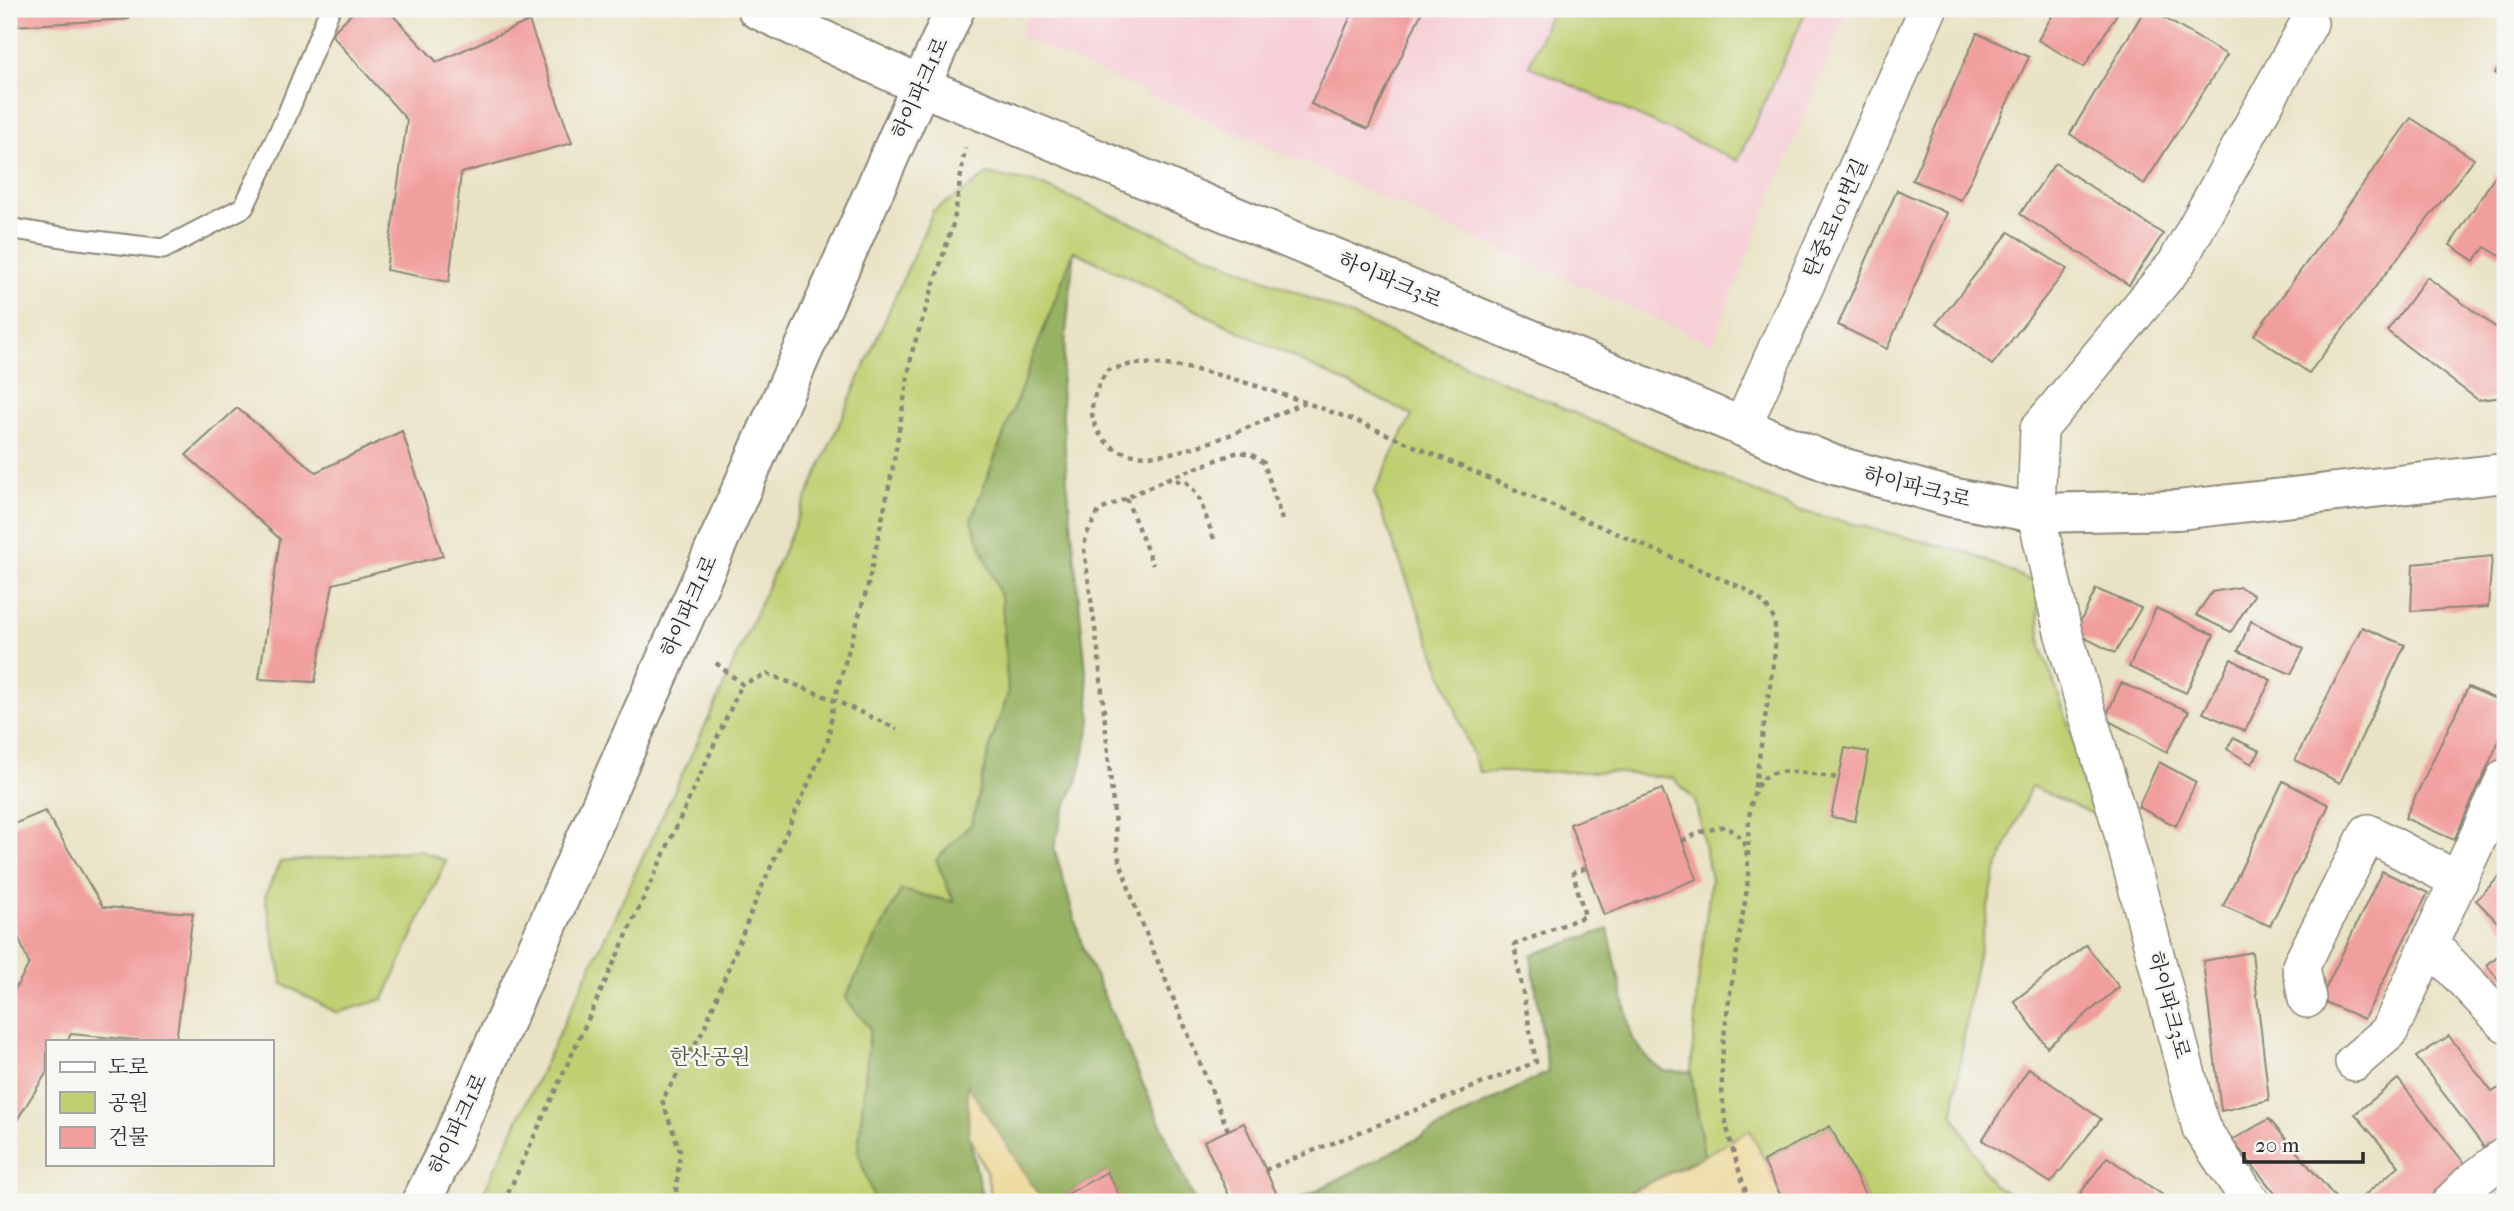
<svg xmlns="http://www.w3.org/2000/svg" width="2514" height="1211" font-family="'IM FELL French Canon','Noto Serif KR',serif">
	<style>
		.built { fill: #f6cfd7 }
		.green { fill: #c0cf71; stroke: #767d4e; stroke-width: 2 }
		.forest { fill: #98b263; stroke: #626e47; stroke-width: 2 }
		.sand { fill: #eeda9e; stroke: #8c8264; stroke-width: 2 }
		.building { fill: #f19f9d }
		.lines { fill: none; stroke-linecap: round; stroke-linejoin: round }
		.service-casing { stroke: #8a8778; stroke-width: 23 }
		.minor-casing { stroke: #8a8778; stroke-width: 40 }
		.tertiary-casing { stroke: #8a8778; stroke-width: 42 }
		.path { stroke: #8a8778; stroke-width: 4.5; stroke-dasharray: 5 5; stroke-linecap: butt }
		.service { stroke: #fff; stroke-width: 19 }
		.minor { stroke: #fff; stroke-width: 37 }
		.tertiary { stroke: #fff; stroke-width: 38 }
		.labels { text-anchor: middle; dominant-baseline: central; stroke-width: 5; stroke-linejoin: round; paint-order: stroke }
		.street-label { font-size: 21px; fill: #2b2b2b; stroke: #f6f6f2 }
		.park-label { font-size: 21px; fill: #50543c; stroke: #f6f6f2 }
	</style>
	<rect width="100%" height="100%" fill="#f6f6f2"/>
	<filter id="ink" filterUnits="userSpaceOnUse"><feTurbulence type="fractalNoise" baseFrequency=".0143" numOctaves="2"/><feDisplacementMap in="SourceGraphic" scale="14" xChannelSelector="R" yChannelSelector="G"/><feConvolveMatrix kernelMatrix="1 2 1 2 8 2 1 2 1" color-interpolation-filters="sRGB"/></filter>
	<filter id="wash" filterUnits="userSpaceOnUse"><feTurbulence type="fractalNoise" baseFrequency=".00686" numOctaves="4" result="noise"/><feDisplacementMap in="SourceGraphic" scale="28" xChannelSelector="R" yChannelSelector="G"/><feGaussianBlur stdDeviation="1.57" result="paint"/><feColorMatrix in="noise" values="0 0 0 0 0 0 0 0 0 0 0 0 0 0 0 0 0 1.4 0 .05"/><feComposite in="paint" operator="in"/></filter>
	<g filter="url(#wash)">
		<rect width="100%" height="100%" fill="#e9e3c5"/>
		<path class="built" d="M1030,9H1848L1712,344L1018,36Z"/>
		<g class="green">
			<path d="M1552,9H1807L1738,161L1529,66Z"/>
			<path d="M987,174L1036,183L1357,318L1797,510L1969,553L2036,583L2041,646L2102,818L2031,786L1995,874L1970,993L1953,1114L1992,1184L2026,1202H1869L1830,1126L1763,1161L1750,1131L1704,1156L1691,1072L1697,991L1711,879L1695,800L1673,778L1609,772H1479L1374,492L1412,415L1074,251L971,520L1002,600L1008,694L991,743L972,824L937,860L954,903L870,1028L858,1152L875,1202H479L717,701L933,211L971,187Z"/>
			<path d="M419,850L446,861L384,999L337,1013L283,984L265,896L280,862Z"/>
		</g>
		<g class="forest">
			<path d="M1074,250L1061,387L1067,481L1091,721L1078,779L1064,810L1054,847L1083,948L1195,1202H1123L1106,1172L1053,1202H1043L967,1085L969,1135L983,1202H875L858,1152L870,1028L845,998L901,890L954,902L936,860L972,823L991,743L1008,694L1002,600L971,520Z"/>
			<path d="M1608,929L1632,1038L1649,1060L1664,1071L1691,1072L1704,1156L1608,1202H1294L1548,1072L1531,955Z"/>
		</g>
		<g class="sand">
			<path d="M967,1084L1043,1202H993L986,1171L969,1135Z"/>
			<path d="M1750,1130L1784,1202H1609L1685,1166Z"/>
		</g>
		<g id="blocks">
			<g class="building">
				<path d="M9,9H127L129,19L13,26L9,37Z"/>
				<path d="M356,9H387L437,62L529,21L572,143L461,173L449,282L386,270L407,120L331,34Z"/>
				<path d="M1354,9H1423L1368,129L1311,104Z"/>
				<path d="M2056,9H2120L2084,67L2038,40Z"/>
				<path d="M2145,9H2149L2227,55L2144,184L2070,134Z"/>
				<path d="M1977,33L2029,57L1961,200L1912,180Z"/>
				<path d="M2505,58V80L2495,73Z"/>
				<path d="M2411,118L2474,159L2309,373L2254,335Z"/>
				<path d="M2505,161V249L2500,256L2485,247L2474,261L2450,245Z"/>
				<path d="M2055,163L2163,234L2129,285L2020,214Z"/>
				<path d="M1897,190L1947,213L1887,349L1838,325Z"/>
				<path d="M2009,232L2067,269L1992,365L1937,323Z"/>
				<path d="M2427,277L2505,334V397L2478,400L2387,331Z"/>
				<path d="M237,408L316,472L402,431L443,556L333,584L315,682L259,679L280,539L186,455Z"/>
				<path d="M2492,556L2488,607L2411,611L2413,564Z"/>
				<path d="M2240,587L2254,595L2231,632L2196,615L2212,592Z"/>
				<path d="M2096,589L2141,608L2115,653L2075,633Z"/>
				<path d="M2156,608L2214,635L2186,693L2129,667Z"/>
				<path d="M2251,621L2304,649L2291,674L2238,651Z"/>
				<path d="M2362,627L2405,645L2340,783L2295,760Z"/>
				<path d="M2231,659L2271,680L2245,731L2203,713Z"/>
				<path d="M2121,683L2189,711L2167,752L2105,719Z"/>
				<path d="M2468,687L2505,703V728L2454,840L2405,818Z"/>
				<path d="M2233,738L2260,751L2252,764L2227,749Z"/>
				<path d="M1845,748L1869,752L1855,821L1831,817Z"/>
				<path d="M2159,762L2196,782L2176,826L2138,807Z"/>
				<path d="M2283,781L2329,805L2270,926L2223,906Z"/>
				<path d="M1662,789L1697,879L1604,915L1570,824Z"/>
				<path d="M45,811L103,907L193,913L176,1041H146L71,1034L67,1041H47V1072L12,1128L9,1126V1000L29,964L9,913V826Z"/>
				<path d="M2382,871L2428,893L2364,1019L2320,1000Z"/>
				<path d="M2505,871V930L2476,900Z"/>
				<path d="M2086,945L2119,987L2047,1047L2014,1001Z"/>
				<path d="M2505,950V989L2487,965Z"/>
				<path d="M2252,952L2269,1100L2221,1111L2203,961Z"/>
				<path d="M2449,1036L2492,1092L2505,1085V1134L2484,1147L2416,1057Z"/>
				<path d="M2029,1068L2101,1119L2051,1183L1982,1140Z"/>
				<path d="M2398,1079L2469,1169L2429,1202H2363L2360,1199L2399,1166L2355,1114Z"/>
				<path d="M2269,1119L2339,1202H2282L2232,1140Z"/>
				<path d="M1244,1123L1279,1199L1272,1202H1232L1204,1141Z"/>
				<path d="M1830,1126L1869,1202H1784L1763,1161Z"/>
				<path d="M2107,1157L2173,1202H2074Z"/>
				<path d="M1107,1172L1123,1202H1053Z"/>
			</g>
		</g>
	</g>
	<g filter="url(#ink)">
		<use href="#blocks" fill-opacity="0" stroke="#8a8778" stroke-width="2"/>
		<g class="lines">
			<g class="service-casing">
				<path id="service" d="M9,228L62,237L163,249L244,207L287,115L330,9"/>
			</g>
			<g class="minor-casing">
				<g id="minor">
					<path d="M1742,427L1928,9"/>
					<path d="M2430,944L2505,1023"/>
					<path d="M2307,999L2301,966L2368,833L2459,881"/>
					<path d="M2354,1062L2389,1032L2505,778"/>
					<path d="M2251,1202L2201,1128L2121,826L2063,632L2036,513L2039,429L2176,264L2309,23"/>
					<path d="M2451,1202L2470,1183L2505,1156"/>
				</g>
			</g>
			<g class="tertiary-casing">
				<g id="tertiary">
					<path d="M757,9L921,86L1834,465L1950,497L2036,513L2178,510L2505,473"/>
					<path d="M421,1202L452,1140L955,9"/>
				</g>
			</g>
			<g class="path">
				<path d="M1305,402C1261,421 1165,471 1120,451C1110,447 1102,439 1097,429C1085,410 1097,385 1108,370C1117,368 1126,365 1135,364C1197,360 1295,399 1354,420L1745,589L1765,604L1775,621V652L1754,792"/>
				<path d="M1167,479L1238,452L1251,454L1264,463L1282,520"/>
				<path d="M1126,498L1153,565"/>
				<path d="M1214,539L1198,495L1186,482L1166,479L1099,511L1086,535L1084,549L1098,650L1118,856L1136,909L1228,1130"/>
				<path d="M716,663L742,684L768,674L834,700L897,729"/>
				<path d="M1682,841L1701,832L1725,826C1733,831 1740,835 1744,844C1753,868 1745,900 1741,924C1734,977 1720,1034 1722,1088C1723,1128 1738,1165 1749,1202"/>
				<path d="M1748,856C1749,832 1744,775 1779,772C1798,770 1820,776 1839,778"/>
				<path d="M1265,1170L1536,1062L1514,945L1585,916L1573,873L1586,868"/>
				<path d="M504,1202L742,684"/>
				<path d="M675,1202L680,1151L662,1100L703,1031L759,893L828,740L834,700L868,585L892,472L912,352L954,221L965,148"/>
			</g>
			<use href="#service" class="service"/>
			<use href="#minor" class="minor"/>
			<use href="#tertiary" class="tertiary"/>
		</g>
	</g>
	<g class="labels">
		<g class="street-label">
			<text transform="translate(920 88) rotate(-66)">하이파크1로</text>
			<text transform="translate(1835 218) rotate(-66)">탄중로101번길</text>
			<text transform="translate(1390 280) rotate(23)">하이파크3로</text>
			<text transform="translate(1917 487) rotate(14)">하이파크3로</text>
			<text transform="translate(689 606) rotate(-66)">하이파크1로</text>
			<text transform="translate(2169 1005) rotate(75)">하이파크3로</text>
			<text transform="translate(458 1124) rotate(-65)">하이파크1로</text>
		</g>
		<g class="park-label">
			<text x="710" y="1057">한산공원</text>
		</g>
	</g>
	<rect width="2514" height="1211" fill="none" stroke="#f6f6f2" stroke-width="35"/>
	<rect x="46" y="1040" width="228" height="126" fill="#f6f6f2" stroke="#a5a5a2" stroke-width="2"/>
	<rect x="60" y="1062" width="35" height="10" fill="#ffffff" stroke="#a5a5a2" stroke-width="2"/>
	<text x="108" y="1074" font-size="21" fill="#2b2b2b">도로</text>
	<rect x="60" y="1092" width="35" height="21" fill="#c0cf71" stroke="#a5a5a2" stroke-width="2"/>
	<text x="108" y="1110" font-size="21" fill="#2b2b2b">공원</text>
	<rect x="60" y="1127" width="35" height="21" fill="#f19f9d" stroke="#a5a5a2" stroke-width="2"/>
	<text x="108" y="1144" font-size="21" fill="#2b2b2b">건물</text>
	<path d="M2244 1152v10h119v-10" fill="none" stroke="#2b2b2b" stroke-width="3.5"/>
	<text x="2255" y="1152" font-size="21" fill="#2b2b2b" stroke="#f6f6f2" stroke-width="5" paint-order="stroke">20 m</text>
</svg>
